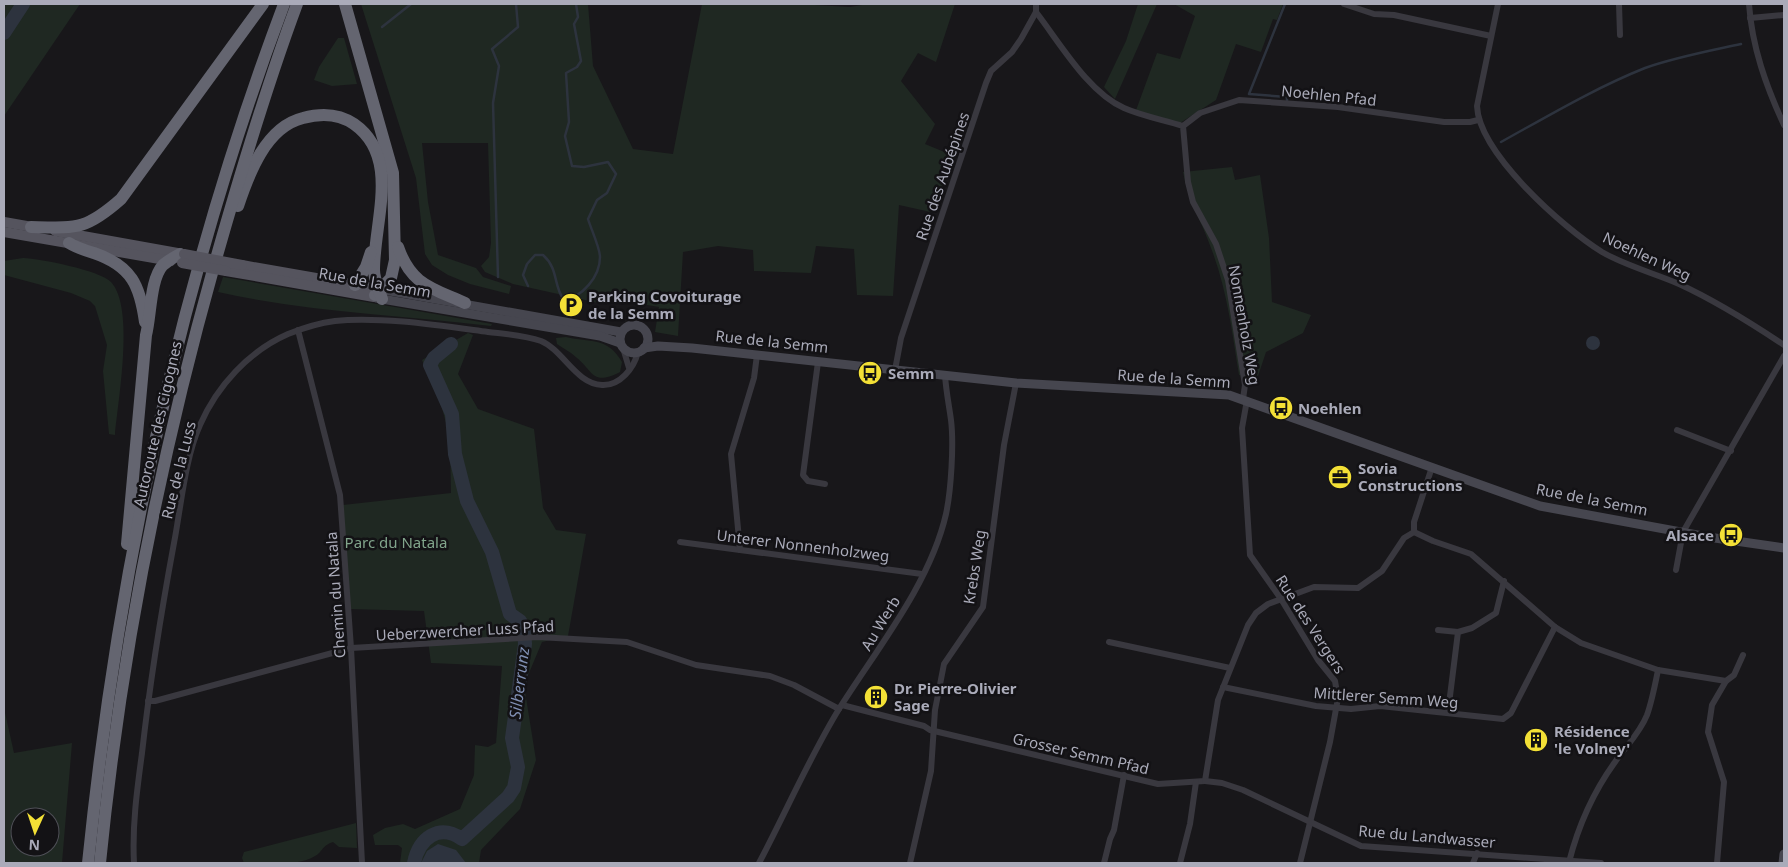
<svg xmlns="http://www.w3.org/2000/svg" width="1788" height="867" font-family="'Noto Sans',sans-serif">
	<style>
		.green { fill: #1f2822; fill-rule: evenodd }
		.water { fill: #2d333e }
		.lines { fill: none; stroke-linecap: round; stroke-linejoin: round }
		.stream { stroke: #2d333e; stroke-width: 2.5 }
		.river { stroke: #2d333e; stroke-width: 14 }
		.street { stroke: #39383f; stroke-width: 6 }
		.secondary { stroke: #46464f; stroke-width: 9 }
		.primary { stroke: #55545e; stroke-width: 10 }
		.highway { stroke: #646570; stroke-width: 12 }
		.primary-bridge { stroke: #55545e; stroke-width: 10 }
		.labels { text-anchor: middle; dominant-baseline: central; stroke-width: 5; stroke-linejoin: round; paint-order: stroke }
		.street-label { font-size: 15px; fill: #aaabb9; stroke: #131215 }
		.poi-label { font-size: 15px; font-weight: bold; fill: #aaabb9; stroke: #131215; text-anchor: start }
		.park-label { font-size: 15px; fill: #81a48b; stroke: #131215 }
		.water-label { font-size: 16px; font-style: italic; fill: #8190b4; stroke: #131215 }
	</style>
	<rect width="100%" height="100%" fill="#18171a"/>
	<g class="green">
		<path d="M4,4H80L4,116Z"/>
		<path d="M361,4H588L593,66L633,149L673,154L702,4H797L850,7L868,4H955L936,62L918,53L901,81L935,124L925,144L954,156L935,213L899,205L893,296L857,295L854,249L816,246L811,273L754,271L753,250L718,246L683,252L678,336L655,332L659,307L618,300L603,304L513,284L485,272L481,266L489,257L491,243L488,143H422L428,202L438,255L476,268L483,277L511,286L509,294L470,284L448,275L432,265L425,254L416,178Z"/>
		<path d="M1138,4H1157L1115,99L1104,87L1126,41Z"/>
		<path d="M1174,4H1283L1277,20L1273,19L1261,52L1236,44L1216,100L1180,123L1135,113L1157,53L1180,59L1195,16Z"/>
		<path d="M338,38H344L357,84L332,86L314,80L319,67Z"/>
		<path d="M1232,167L1235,180L1260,175L1269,238L1272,302L1311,315L1303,333L1266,352L1257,379L1239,375C1232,332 1227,289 1211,248C1202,222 1188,200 1183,172Z"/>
		<path d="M23,258C41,259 99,270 111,282C135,308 118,400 115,435L109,434L103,371L107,345L95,306L90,301L71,293L4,275V261Z"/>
		<path d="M223,277L492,324L491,326C400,315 308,312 218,292Z"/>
		<path d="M468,333L473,335L458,374L478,409L534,429L543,508L556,530L586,534L568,636L542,642L524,685L536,760L520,809L481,850L479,863H400L402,848L398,845H375L373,835L385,828L403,824L415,829L460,809L474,775L475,745L488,747L496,743L502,666L431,663L424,611L350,609L343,505L451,493L450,438L442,408L422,360Z"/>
		<path d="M566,337C590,343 607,336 622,362L620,372C592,386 594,372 577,358C571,352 564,349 557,344L556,338Z"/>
		<path d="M4,708L14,753L72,743L62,863H4ZM20,817H50V847H20Z"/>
		<path d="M356,823L357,848L339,847L333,842C321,846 323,852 315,856C297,867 264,863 244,863L242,858L244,852Z"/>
	</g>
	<g class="water">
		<circle cx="1593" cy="343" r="7"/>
		<path d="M438,844L456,850L466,863H421L427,851Z"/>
	</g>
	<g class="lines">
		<g class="stream">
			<path d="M1285,4L1249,94L1287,97V102"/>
			<path d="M382,27L411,4"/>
			<path d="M1501,142C1548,116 1595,88 1645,68C1676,57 1709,51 1741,44"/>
			<path d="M498,277L493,103L499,66L492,49L518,27L516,4"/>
			<path d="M528,286L523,275L527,264L535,255H543C559,269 553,286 564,300C582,297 600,277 600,257C600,248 591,229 588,219L597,200L607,193L616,174L608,162L584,167L572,166L565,136L569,122L566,73L577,67L581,61L574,24L578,17L576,4"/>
		</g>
		<g class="river">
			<path d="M4,33L23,4"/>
			<path d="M414,863C419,838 439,823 462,839L508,797L514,788L518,767L512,738L525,644L524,628L520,621L510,614L492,552L467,501L455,454L452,414L430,365L434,358L451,344"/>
		</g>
		<g class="street">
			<path d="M1344,4L1374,14L1394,15L1491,36"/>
			<path d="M1498,4L1477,106C1479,153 1563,228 1602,252C1626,266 1654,273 1679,284C1716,301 1751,323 1784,345"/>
			<path d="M1619,4L1620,35"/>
			<path d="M1749,4C1752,47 1766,86 1784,125"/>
			<path d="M1036,12C1060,43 1088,92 1124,108C1142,116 1164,120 1183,126L1188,182L1193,202L1216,244L1228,280L1245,385L1243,399"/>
			<path d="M1750,18L1784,15"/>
			<path d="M1183,126L1200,113L1239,100L1338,107L1444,122H1470L1478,120"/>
			<path d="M298,330L340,495L351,648L362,863"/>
			<path d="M623,348L629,368"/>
			<path d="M818,362L803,475L808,481L825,484"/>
			<path d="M895,370L901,338L986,83L991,71L1012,52L1021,39L1036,12V4"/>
			<path d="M1247,400L1242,428L1250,555L1281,599L1318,660L1335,681L1338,698L1330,742L1300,863"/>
			<path d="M1677,430L1731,451"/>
			<path d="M1414,532L1433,541L1471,554L1555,627L1581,643L1658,670L1726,681"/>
			<path d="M680,542L922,574"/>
			<path d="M740,550L731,454L754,378L757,355"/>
			<path d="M1676,570L1683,532L1784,356"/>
			<path d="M1438,630L1458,632"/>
			<path d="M1109,642L1230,668"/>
			<path d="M1223,687L1316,706L1351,709L1380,706L1503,719L1511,713L1555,627"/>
			<path d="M148,701H155L351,648L538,637L627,642L696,665L770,676L794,685L839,709"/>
			<path d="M842,705L924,726L930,730L1158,784L1205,781L1218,700L1248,625L1256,613L1268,604L1314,587L1358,588L1382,571L1404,538L1414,532V522L1432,467"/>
			<path d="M1448,712L1458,632L1472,628L1496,613L1504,581"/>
			<path d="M1205,781L1222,783L1243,790L1361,846L1601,863"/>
			<path d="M1569,862C1578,827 1594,791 1615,762C1626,746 1640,733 1647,715C1652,701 1655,685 1658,670"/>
			<path d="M134,863C132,826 137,790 142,753C150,682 161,613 174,543C181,507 185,458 200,425C217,386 249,351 288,334C303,328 319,323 335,321C379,316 443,326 488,332C505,334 524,335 541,341C563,350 576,384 602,385C620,386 634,368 638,352"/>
			<path d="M759,863C786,812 809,758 839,709C876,650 930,584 946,514C951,491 954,444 951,420C949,405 946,391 945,375"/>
			<path d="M910,863L931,771L935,710L944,664L983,607L1004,445L1016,383"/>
			<path d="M1104,863L1110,839L1114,830L1124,775"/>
			<path d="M1180,863L1190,824L1196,782"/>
			<path d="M1473,863L1477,853"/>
			<path d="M1717,863L1724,782L1708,732L1712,705L1726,681L1734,675L1743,655"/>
		</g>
		<g class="secondary">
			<path d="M379,289L621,332"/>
			<path d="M376,298L600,336L620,343"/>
			<circle cx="634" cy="339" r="14"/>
			<path d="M644,348L658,346L692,348L1016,383L1229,395L1540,506L1708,537L1784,548"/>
			<path d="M1783,863L1784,854"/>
		</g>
		<g class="primary">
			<path d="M4,222L38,228"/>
			<path d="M55,231L183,254"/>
			<path d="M4,232L171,261"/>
			<path d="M242,265L379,289"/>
			<path d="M226,271L374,297"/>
		</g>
		<g class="highway">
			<path d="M345,4L393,173L395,260L391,278L375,295"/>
			<path d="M238,206C249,173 266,127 303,118C321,113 338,113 354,124C401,157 374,221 374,270C374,280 379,289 382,299"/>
			<path d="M31,227C77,228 86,230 121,199L263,4"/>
			<path d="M69,243C77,248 84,250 94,253C132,266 140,286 145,322"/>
			<path d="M398,247C411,285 432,288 465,303"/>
			<path d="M355,285L366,267L371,252"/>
			<path d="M127,544L146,335C151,316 150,279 163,265C168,261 174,257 180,254"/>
			<path d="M88,863C118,570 180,280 284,4"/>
			<path d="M100,863C120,661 159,462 214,266C239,178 265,90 297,4"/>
		</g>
		<g class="primary-bridge">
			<path d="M184,254L242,265"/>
			<path d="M182,263L226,271"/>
		</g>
	</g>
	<defs>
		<g id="parking-disc" transform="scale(1.25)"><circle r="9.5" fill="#f3e036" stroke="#131215"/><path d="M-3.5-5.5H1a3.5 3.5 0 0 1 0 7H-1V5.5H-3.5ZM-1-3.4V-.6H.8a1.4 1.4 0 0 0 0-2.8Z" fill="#111"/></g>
		<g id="bus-disc" transform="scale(1.25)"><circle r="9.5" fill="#f3e036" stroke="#131215"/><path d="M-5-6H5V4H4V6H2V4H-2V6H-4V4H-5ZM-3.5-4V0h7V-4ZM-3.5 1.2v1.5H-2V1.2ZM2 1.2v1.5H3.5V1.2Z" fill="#111"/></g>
		<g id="office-disc" transform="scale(1.25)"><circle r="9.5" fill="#f3e036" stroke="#131215"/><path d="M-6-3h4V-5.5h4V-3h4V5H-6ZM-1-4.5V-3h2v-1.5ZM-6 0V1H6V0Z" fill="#111"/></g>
		<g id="building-disc" transform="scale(1.25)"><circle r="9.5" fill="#f3e036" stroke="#131215"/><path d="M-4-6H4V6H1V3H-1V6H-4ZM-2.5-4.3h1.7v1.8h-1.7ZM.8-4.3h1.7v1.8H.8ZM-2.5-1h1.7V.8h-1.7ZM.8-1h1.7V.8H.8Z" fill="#111"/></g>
	</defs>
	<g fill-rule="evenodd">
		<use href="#parking-disc" x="571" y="305"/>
		<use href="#bus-disc" x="870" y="373"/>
		<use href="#bus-disc" x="1281" y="408"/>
		<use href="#office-disc" x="1340" y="477"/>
		<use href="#bus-disc" x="1731" y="535"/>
		<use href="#building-disc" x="876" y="697"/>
		<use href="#building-disc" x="1536" y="740"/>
	</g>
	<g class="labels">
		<g class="street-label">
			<text transform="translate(1329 95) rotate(6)">Noehlen Pfad</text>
			<text transform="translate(942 176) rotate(-71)">Rue des Aubépines</text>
			<text transform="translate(1647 256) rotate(25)">Noehlen Weg</text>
			<text transform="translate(375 282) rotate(10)">Rue de la Semm</text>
			<text transform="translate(1245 325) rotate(80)">Nonnenholz Weg</text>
			<text transform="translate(772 341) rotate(6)">Rue de la Semm</text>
			<text transform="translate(1174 378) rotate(4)">Rue de la Semm</text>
			<text transform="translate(157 424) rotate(-77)">Autoroute des Cigognes</text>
			<text transform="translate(178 470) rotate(-76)">Rue de la Luss</text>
			<text transform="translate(1592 499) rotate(11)">Rue de la Semm</text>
			<text transform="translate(803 545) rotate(7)">Unterer Nonnenholzweg</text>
			<text transform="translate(974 567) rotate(-81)">Krebs Weg</text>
			<text transform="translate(335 595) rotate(-94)">Chemin du Natala</text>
			<text transform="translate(880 623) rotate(-59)">Au Werb</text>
			<text transform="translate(1311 624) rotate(57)">Rue des Vergers</text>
			<text transform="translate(465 630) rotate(-3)">Ueberzwercher Luss Pfad</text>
			<text transform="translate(1386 697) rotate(4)">Mittlerer Semm Weg</text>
			<text transform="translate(1081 753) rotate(13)">Grosser Semm Pfad</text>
			<text transform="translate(1427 836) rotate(5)">Rue du Landwasser</text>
		</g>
		<g class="poi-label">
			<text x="588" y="296">Parking Covoiturage<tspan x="588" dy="17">de la Semm</tspan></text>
			<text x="888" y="373">Semm</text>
			<text x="1298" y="408">Noehlen</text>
			<text x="1358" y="468">Sovia<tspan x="1358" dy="17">Constructions</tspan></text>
			<text x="1714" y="535" text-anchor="end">Alsace</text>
			<text x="894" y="688">Dr. Pierre-Olivier<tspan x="894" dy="17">Sage</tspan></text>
			<text x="1554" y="731">Résidence<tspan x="1554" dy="17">'le Volney'</tspan></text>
		</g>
		<g class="park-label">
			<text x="396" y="542">Parc du Natala</text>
		</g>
		<g class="water-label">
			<text transform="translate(519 683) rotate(-83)">Silberrunz</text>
		</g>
	</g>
	<rect width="1788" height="867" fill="none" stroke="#aaabb9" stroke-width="10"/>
	<g transform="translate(35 832) rotate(183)"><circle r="24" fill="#131215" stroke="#4f4f57"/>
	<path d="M0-4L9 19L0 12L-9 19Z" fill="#f3e036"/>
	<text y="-8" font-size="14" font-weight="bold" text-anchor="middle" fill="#aaabb9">N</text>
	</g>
</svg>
